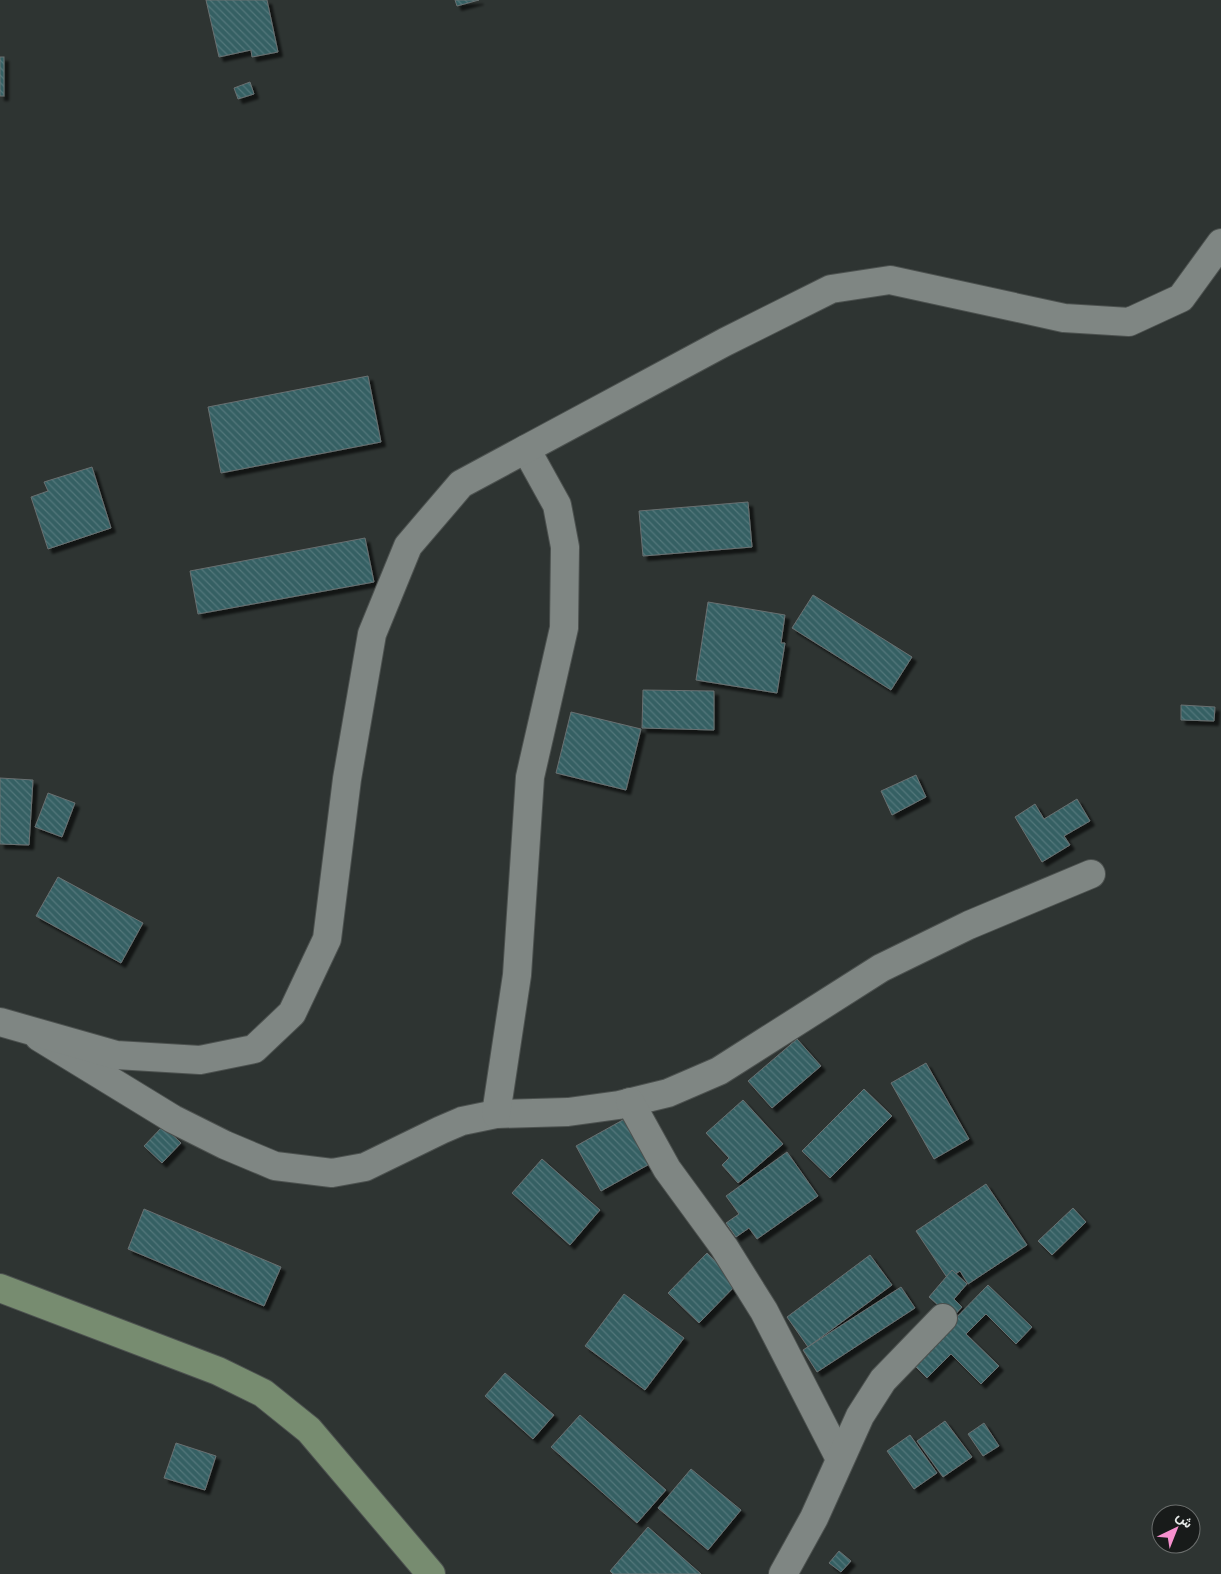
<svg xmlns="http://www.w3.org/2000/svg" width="1221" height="1574" font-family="'IBM Plex Sans',Vazirmatn,sans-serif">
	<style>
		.building { fill: url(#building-back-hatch); stroke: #697071; filter: url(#shadow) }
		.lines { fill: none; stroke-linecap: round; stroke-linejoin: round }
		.minor-casing { stroke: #4c514f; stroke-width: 30 }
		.tertiary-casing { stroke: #4c514f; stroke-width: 30 }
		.secondary-casing { stroke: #4c514f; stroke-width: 30 }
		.minor { stroke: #7f8683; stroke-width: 28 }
		.tertiary { stroke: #7f8683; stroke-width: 28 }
		.secondary { stroke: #778c70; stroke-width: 28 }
	</style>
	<defs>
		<pattern id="building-back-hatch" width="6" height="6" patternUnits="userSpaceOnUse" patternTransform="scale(1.25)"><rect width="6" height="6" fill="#366064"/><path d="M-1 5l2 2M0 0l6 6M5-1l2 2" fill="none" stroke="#53777a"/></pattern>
		<filter id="shadow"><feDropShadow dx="4.5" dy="4.5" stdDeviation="1" flood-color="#0009"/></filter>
	</defs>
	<rect width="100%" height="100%" fill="#2e3432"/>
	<g class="building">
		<path d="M206,0H267L278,52L252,57L251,50L219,57Z"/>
		<path d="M455,0H479L457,6Z"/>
		<rect x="0" y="57" width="4" height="39"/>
		<path d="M250,82L254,94L238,99L234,88Z"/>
		<path d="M368,376L381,442L221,473L208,407Z"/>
		<path d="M92,467L111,528L48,549L31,497L48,491L44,482Z"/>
		<path d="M748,502L752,547L643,556L639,511Z"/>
		<path d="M365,538L374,582L198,614L190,571Z"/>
		<path d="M813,595L912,657L891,690L792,628Z"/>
		<path d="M708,602L785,615L781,643H785L777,693L696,680Z"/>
		<path d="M643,690L714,691V730L642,728Z"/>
		<path d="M1181,705L1215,707L1214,721L1181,720Z"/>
		<path d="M571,712L641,729L626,790L556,773Z"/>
		<path d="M916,775L926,797L892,815L881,791Z"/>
		<path d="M0,778L33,780L29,845L0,844Z"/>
		<path d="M48,793L75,803L62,837L35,827Z"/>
		<path d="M1077,799L1090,821L1064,836L1070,845L1042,862L1015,817L1035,804L1044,819Z"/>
		<path d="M58,877L143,923L121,963L36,916Z"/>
		<path d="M797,1039L821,1066L772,1108L748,1081Z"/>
		<path d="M926,1063L969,1139L934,1159L891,1083Z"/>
		<path d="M864,1089L892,1116L830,1178L802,1151Z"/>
		<path d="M743,1100L783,1144L738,1183L722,1165L729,1158L706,1133Z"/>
		<path d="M630,1116L655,1161L601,1191L576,1146Z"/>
		<path d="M163,1126L181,1143L162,1163L144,1146Z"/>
		<path d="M787,1152L818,1196L757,1239L749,1228L736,1237L726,1223L739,1214L726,1196Z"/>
		<path d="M542,1159L600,1210L570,1245L512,1193Z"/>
		<path d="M986,1184L1027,1245L968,1284L960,1271L948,1279L916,1231Z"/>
		<path d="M1073,1208L1086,1222L1052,1255L1038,1241Z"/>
		<path d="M144,1209L281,1267L264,1306L128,1249Z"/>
		<path d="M707,1253L738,1283L699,1323L668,1293Z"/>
		<path d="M870,1255L892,1285L808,1347L787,1317Z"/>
		<path d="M952,1270L967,1284L954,1299L962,1307L929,1344L939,1306L929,1297Z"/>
		<path d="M988,1285L1032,1327L1016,1344L986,1314L966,1334L999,1366L981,1384L951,1354L927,1378L912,1363Z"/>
		<path d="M901,1287L915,1308L817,1372L803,1350Z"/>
		<path d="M624,1294L684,1338L645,1390L585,1346Z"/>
		<path d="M505,1373L554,1415L533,1439L485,1396Z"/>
		<path d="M580,1415L666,1490L637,1523L551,1447Z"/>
		<path d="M945,1421L972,1457L943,1477L917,1441Z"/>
		<path d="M984,1423L999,1446L983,1456L968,1434Z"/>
		<path d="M910,1435L937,1473L914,1489L887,1451Z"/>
		<path d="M176,1443L216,1456L205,1490L164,1478Z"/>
		<path d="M691,1469L741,1510L708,1550L658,1508Z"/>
		<path d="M648,1527L701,1574H613L610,1571Z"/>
		<path d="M839,1551L851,1561L841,1572L829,1563Z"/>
	</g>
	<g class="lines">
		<g class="minor-casing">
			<g id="minor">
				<path d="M39,1037L173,1119L225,1145L275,1166L332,1173L365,1167L441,1130L462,1121L496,1114L568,1112L619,1105L668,1093L719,1071L881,968L969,925L1091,874"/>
				<path d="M630,1102L667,1169L724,1247L764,1311L840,1459"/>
				<path d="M496,1114L517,975L530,777L564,628L565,547L557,505L526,449"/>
				<path d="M783,1574L814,1518L860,1416L883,1380L943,1318"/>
			</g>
		</g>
		<g class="tertiary-casing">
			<path id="tertiary" d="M0,1022L116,1055L200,1060L254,1049L292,1013L327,939L347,779L372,634L408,546L461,484L725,342L831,289L890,280L1064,318L1129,322L1181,298L1221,243"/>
		</g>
		<g class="secondary-casing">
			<path id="secondary" d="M0,1288L218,1371L263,1393L309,1430L431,1574"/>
		</g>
		<use href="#minor" class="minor"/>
		<use href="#tertiary" class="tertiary"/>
		<use href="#secondary" class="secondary"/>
	</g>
	<g transform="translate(1176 1529) rotate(43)"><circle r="24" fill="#181b1a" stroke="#6a6d6c"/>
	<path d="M0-4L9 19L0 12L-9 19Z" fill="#f790ce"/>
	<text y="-8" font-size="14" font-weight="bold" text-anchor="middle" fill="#e5e9e7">ش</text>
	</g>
</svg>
